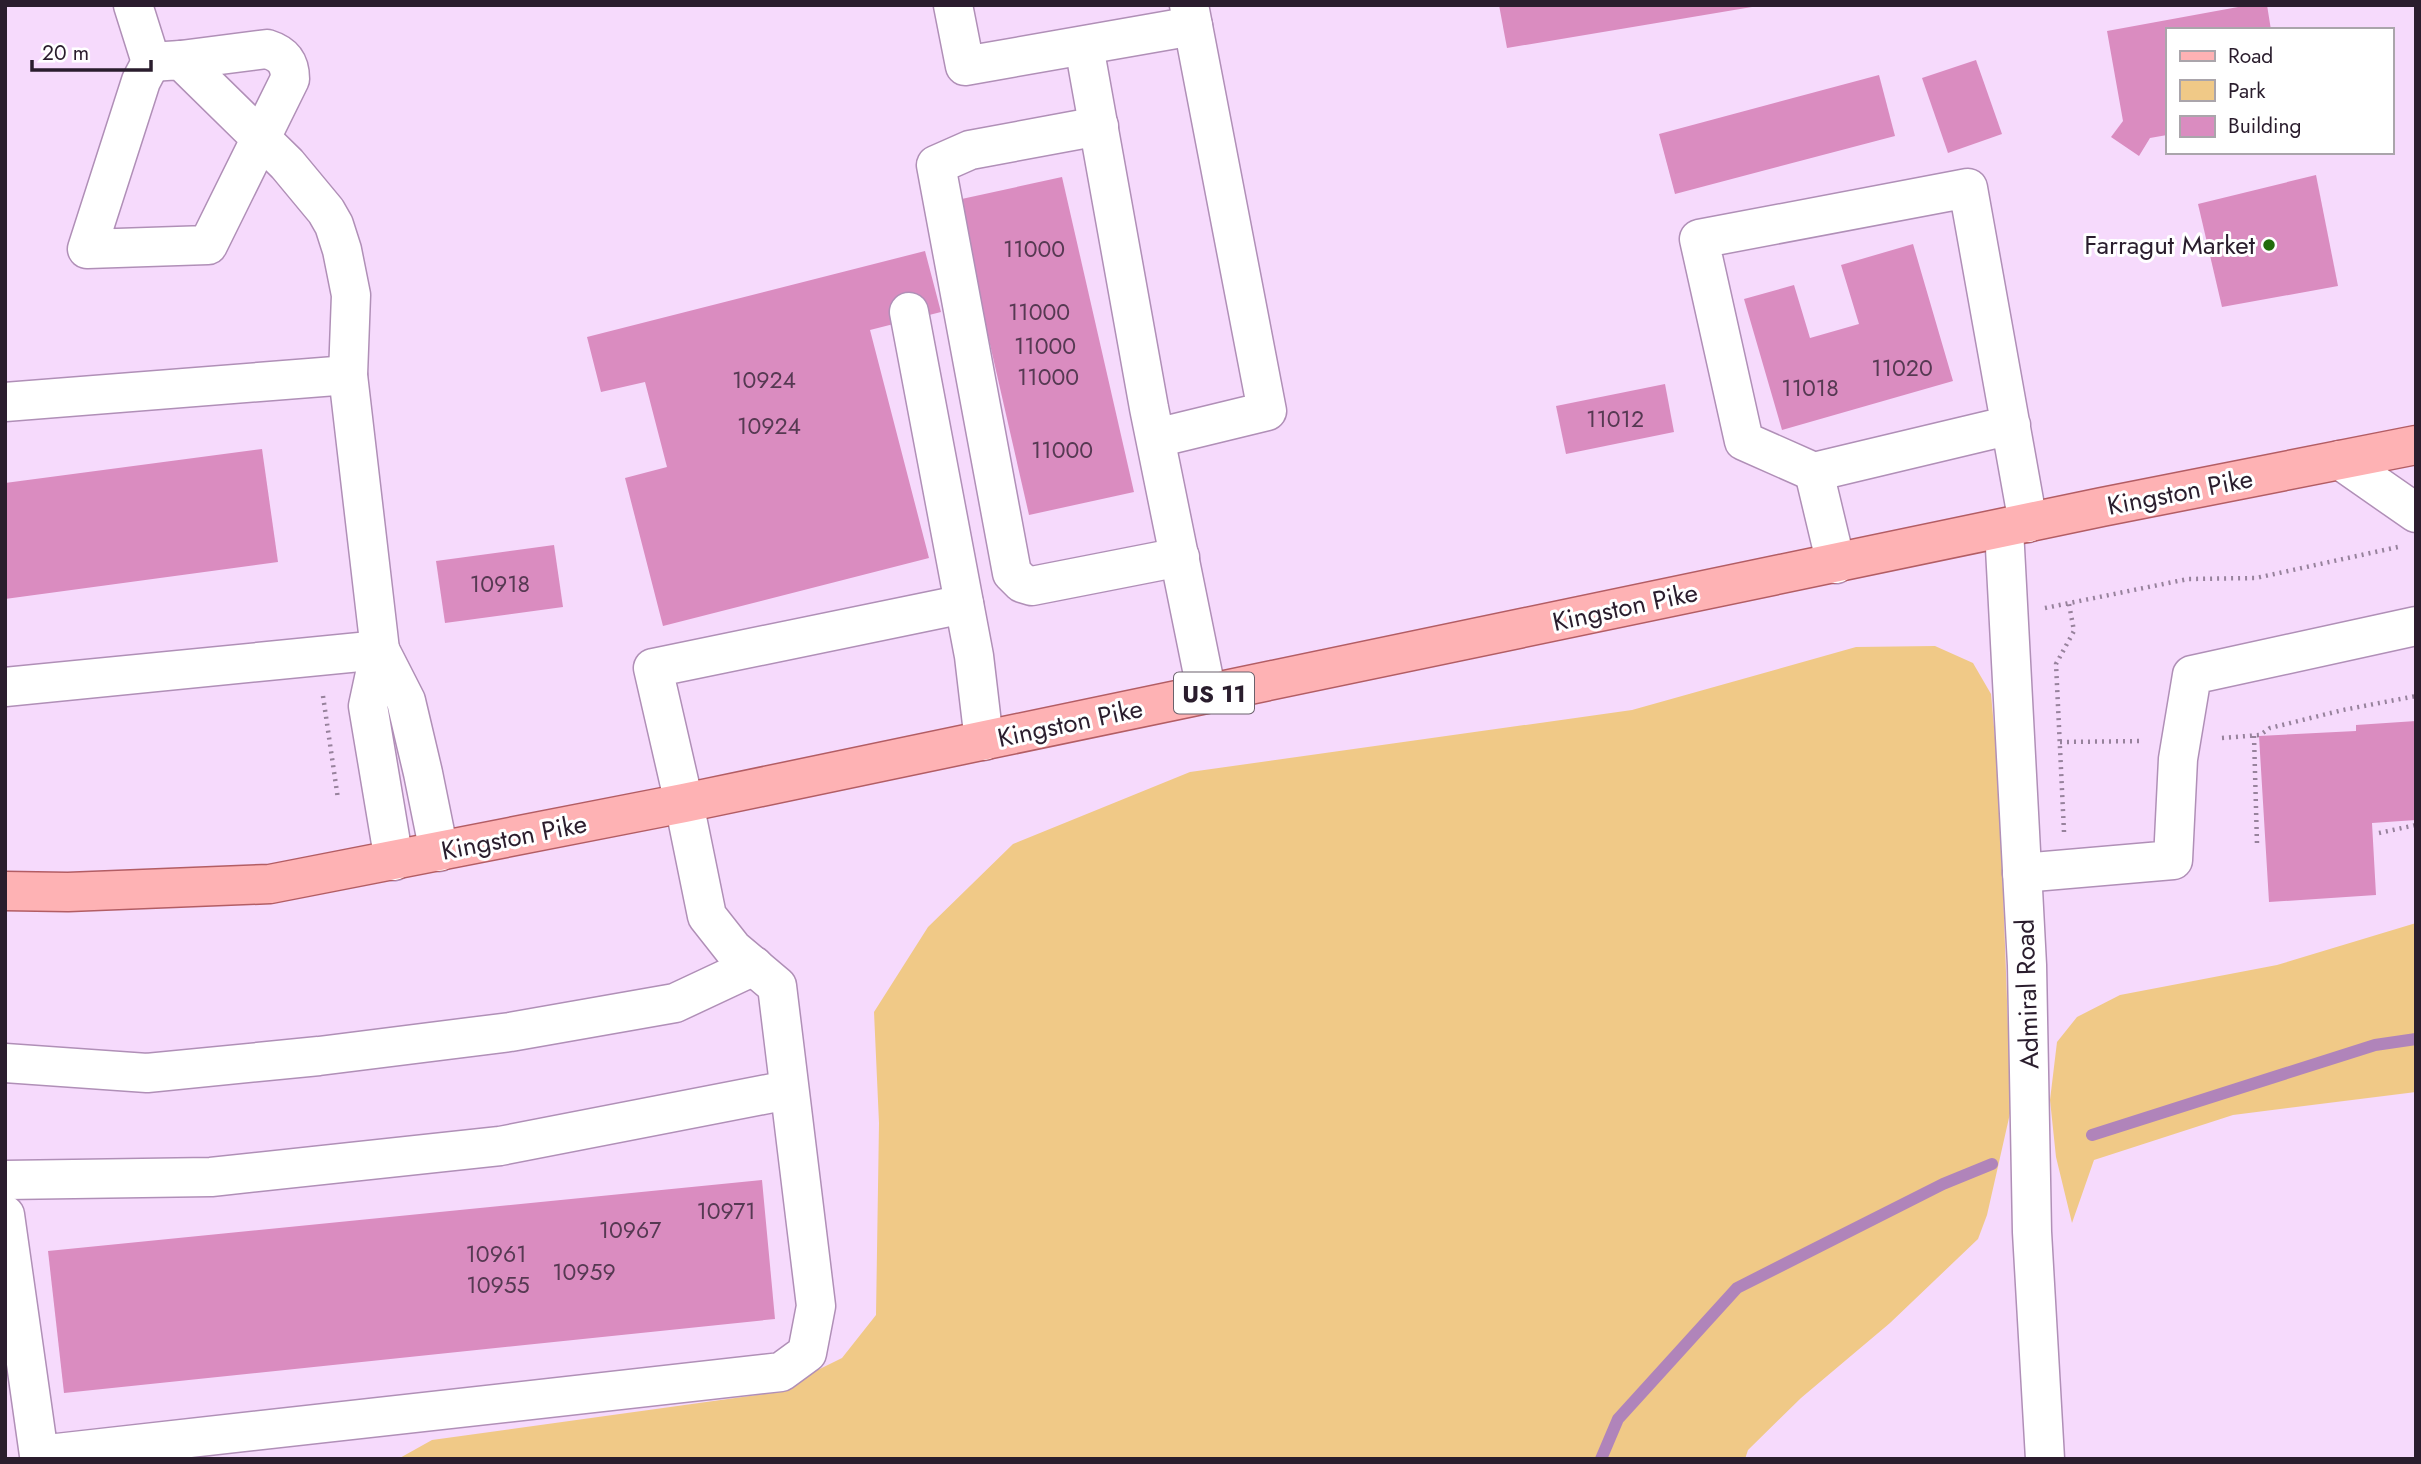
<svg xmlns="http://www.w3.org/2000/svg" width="2421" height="1464" font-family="Jost,sans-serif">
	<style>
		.green { fill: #f0c987 }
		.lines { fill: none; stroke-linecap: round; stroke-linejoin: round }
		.stream { stroke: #b084ba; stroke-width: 12 }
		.building { fill: #da8cc0 }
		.minor-casing { stroke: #b08fb7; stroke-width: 41 }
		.major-casing { stroke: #b35d64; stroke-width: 41 }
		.path { stroke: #97829c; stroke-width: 4.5; stroke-dasharray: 2 5; stroke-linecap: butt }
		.minor { stroke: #fff; stroke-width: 38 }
		.major { stroke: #feb2b4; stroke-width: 38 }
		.poi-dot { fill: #226c0c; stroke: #fff; stroke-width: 2.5 }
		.labels { text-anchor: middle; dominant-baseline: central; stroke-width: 6; stroke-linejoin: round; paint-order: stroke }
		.number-label { font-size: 23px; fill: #563952 }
		.shield { fill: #fff; stroke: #6a616c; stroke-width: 2 }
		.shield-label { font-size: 24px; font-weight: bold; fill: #2a1d2d }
		.poi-label { font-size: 26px; fill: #2a1d2d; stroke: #fff; text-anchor: end }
		.street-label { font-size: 26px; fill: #2a1d2d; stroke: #fff }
	</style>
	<rect width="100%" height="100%" fill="#f6dafc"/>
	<g class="green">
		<path d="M1935,646L1973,663L1991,694L1999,782L2011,1109L1987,1215L1978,1239L1890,1323L1801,1398L1748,1450L1745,1459H398L432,1440L771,1393L842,1358L876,1315L879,1123L874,1012L928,927L1013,844L1190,772L1632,710L1856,647Z"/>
		<path d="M2416,923V1092L2233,1115L2094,1160L2072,1223L2056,1157L2050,1100L2057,1042L2077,1017L2120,995L2277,965Z"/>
	</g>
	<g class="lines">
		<g class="stream">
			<path d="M2092,1135L2375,1045L2416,1039"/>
			<path d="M1601,1459L1618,1419L1737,1288L1943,1184L1992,1164"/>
		</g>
	</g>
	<g class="building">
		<path d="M1499,5H1752V7L1507,48Z"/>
		<path d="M2249,5H2267L2271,30H2167V135L2150,138L2139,156L2111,137L2123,121L2107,31Z"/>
		<path d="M1976,60L2002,134L1948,153L1922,78Z"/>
		<path d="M1879,75L1895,136L1675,194L1659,134Z"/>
		<path d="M2316,175L2338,286L2222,307L2198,204Z"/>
		<path d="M1062,177L1134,492L1029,515L957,200Z"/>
		<path d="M1913,244L1953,381L1782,430L1744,299L1794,285L1810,338L1859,324L1841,265Z"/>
		<path d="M925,251L941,312L870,330L929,558L663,626L625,478L667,467L645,382L601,392L587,337Z"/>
		<path d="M1665,384L1674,432L1566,454L1556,406Z"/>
		<path d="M262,449L278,562L5,599V483Z"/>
		<path d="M554,545L563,607L445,623L436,561Z"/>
		<path d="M2416,721V820L2372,823L2376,895L2269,902L2259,736L2356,731V725Z"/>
		<path d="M762,1180L775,1319L64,1393L48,1251Z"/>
	</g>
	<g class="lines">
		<g class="minor-casing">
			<g id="minor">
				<path d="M133,5L151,62L181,60L287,164L326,211L334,225L342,250L351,295L348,375L380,650L368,706L394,861"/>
				<path d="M953,5L965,66L1193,26"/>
				<path d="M1084,46L1149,408L1207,694"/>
				<path d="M151,62L141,81L87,249L208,245L290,79C290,62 283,54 267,49L181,60"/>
				<path d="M1099,126L970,150L936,165L1012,573L1022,583L1032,586L1180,557"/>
				<path d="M909,312L974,656L984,741"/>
				<path d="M5,402L348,375"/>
				<path d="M2011,425L1814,472L1744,441L1699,239L1968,188L2028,523"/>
				<path d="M1156,438L1267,411L1189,5"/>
				<path d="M2340,460L2416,513"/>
				<path d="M1814,472L1836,564"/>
				<path d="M2004,529L2027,965L2032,1232L2045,1459"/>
				<path d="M380,650L406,701L423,773L439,852"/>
				<path d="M5,687L380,650"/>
				<path d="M2022,873L2173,860L2178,759L2192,675L2416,626"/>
				<path d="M5,1063L147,1073L319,1056L510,1032L675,1003L754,966"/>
				<path d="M5,1180L211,1177L500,1146L788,1090"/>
				<path d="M5,1215L39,1455L781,1372L807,1353L816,1306L777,986L733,949L707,916L684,803L653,668L964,604"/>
			</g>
		</g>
		<g class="major-casing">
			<path id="major" d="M5,891L68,892L270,884L684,803L2102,507L2416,445"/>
		</g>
		<g class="path">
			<path d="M2045,608L2188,579L2256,578L2398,547"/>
			<path d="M323,696L338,799"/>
			<path d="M2254,736L2257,844"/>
			<path d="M2222,738L2260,735L2270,728L2343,710L2416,696"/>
			<path d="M2060,742L2143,741"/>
			<path d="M2064,832L2056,664L2074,631L2069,604"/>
			<path d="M2379,833L2416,825"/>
		</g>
		<use href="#minor" class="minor"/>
		<use href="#major" class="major"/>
	</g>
	<circle class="poi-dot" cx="2269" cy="245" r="7"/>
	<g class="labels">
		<g class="number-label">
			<text x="1034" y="249">11000</text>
			<text x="1039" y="312">11000</text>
			<text x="1045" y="346">11000</text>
			<text x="1902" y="368">11020</text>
			<text x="1048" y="377">11000</text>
			<text x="764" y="380">10924</text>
			<text x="1810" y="388">11018</text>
			<text x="1615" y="419">11012</text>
			<text x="769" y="426">10924</text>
			<text x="1062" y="450">11000</text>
			<text x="500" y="584">10918</text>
			<text x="726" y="1211">10971</text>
			<text x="630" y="1230">10967</text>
			<text x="496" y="1254">10961</text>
			<text x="584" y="1272">10959</text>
			<text x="498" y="1285">10955</text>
		</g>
		<rect class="shield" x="1174" y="672.5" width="80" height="41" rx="5"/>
		<g class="shield-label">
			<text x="1214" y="693">US 11</text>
		</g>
		<g class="poi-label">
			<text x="2255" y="245">Farragut Market</text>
		</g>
		<g class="street-label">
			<text transform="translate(2180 492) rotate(-11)">Kingston Pike</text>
			<text transform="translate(1625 607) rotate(-12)">Kingston Pike</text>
			<text transform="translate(1070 723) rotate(-12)">Kingston Pike</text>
			<text transform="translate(514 837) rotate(-11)">Kingston Pike</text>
			<text transform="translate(2027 994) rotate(-92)">Admiral Road</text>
		</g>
	</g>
	<rect width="2421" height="1464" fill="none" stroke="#2a1d2d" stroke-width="14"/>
	<rect x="2166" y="28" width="228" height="126" fill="#ffffff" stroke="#aaa5ab" stroke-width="2"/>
	<rect x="2180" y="51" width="35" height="10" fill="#feb2b4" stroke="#aaa5ab" stroke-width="2"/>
	<text x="2228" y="63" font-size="21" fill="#2a1d2d">Road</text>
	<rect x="2180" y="80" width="35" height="21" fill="#f0c987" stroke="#aaa5ab" stroke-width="2"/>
	<text x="2228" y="98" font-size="21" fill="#2a1d2d">Park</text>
	<rect x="2180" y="116" width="35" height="21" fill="#da8cc0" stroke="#aaa5ab" stroke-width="2"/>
	<text x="2228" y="133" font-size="21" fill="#2a1d2d">Building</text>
	<path d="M32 60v10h119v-10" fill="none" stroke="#2a1d2d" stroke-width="3.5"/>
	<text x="42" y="60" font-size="21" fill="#2a1d2d" stroke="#ffffff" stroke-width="5" paint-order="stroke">20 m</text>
</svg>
